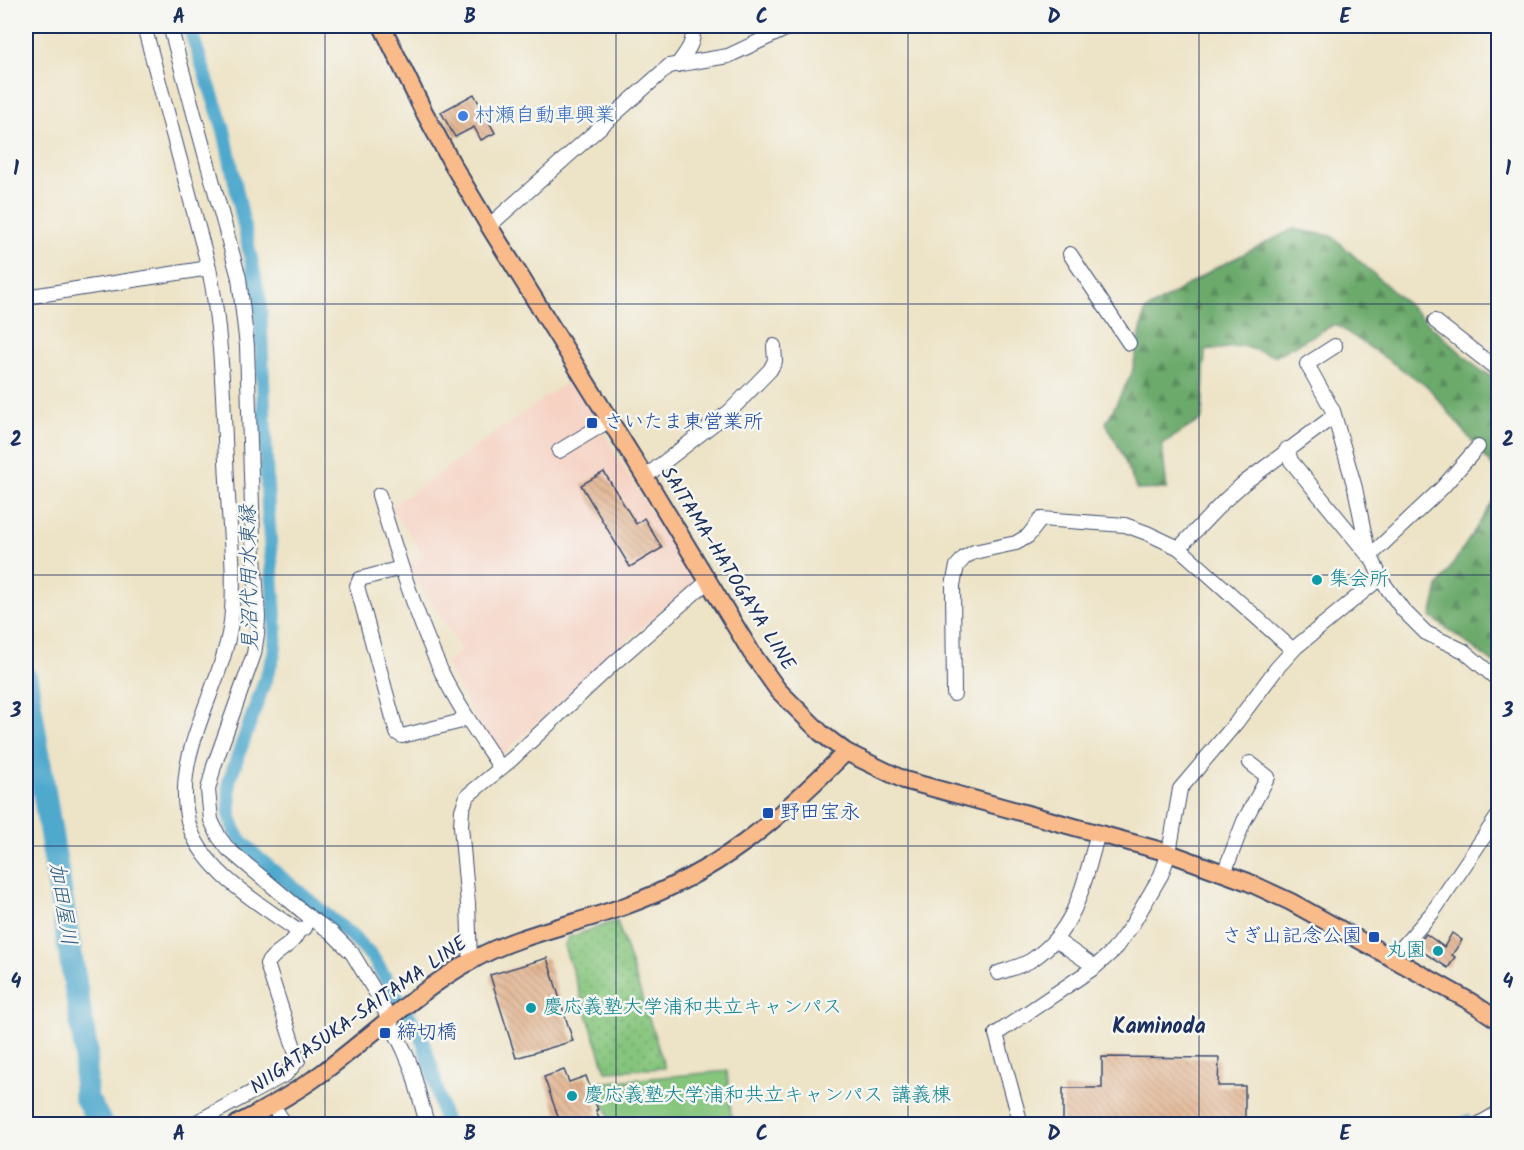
<svg xmlns="http://www.w3.org/2000/svg" width="1524" height="1150" font-family="Kalam,'Klee One',sans-serif">
	<style>
		.built { fill: #f6d2c3 }
		.forest { fill: url(#forest-firs); stroke: #446c65; stroke-width: 1.5 }
		.park { fill: url(#park-dots); stroke: #507a6d; stroke-width: 1.5 }
		.pitch { fill: #85c57c; stroke: #507a6d; stroke-width: 1.5 }
		.lines { fill: none; stroke-linecap: round; stroke-linejoin: round }
		.stream { stroke: #4fa9cd; stroke-width: 4 }
		.canal { stroke: #4fa9cd; stroke-width: 14 }
		.river { stroke: #4fa9cd; stroke-width: 24 }
		.building { fill: url(#building-back-hatch) }
		.minor-casing { stroke: #3a4a6e; stroke-width: 16 }
		.major-casing { stroke: #3a4a6e; stroke-width: 20 }
		.minor { stroke: #fff; stroke-width: 14 }
		.major { stroke: #fabb8b; stroke-width: 16 }
		.grid { fill: none; stroke: #1b2f5e; stroke-width: 1.5; stroke-opacity: 0.55 }
		.shop-dot { fill: #3f7fe0; stroke: #f6f6f2; stroke-width: 2 }
		.transit-dot { fill: #1a4fb4; stroke: #f6f6f2; stroke-width: 2 }
		.culture-dot { fill: #0f9aa8; stroke: #f6f6f2; stroke-width: 2 }
		.labels { text-anchor: middle; dominant-baseline: central; stroke-width: 5; stroke-linejoin: round; paint-order: stroke }
		.shop-label { font-size: 20px; fill: #366cbe; stroke: #f6f6f2; text-anchor: start }
		.transit-label { font-size: 20px; fill: #164399; stroke: #f6f6f2; text-anchor: start }
		.street-label { font-size: 20px; fill: #1b2f5e; stroke: #f6f6f2 }
		.culture-label { font-size: 20px; fill: #0d838f; stroke: #f6f6f2; text-anchor: start }
		.water-label { font-size: 21px; font-style: italic; fill: #2d5a85; stroke: #f6f6f2 }
		.quarter-label { font-size: 22px; font-weight: bold; fill: #1b2f5e; stroke: #f6f6f2 }
		.neatline { fill: none; stroke: #1b2f5e; stroke-width: 2 }
		.grid-label { font-size: 20px; text-anchor: middle; font-weight: bold; fill: #1b2f5e }
	</style>
	<defs>
		<pattern id="forest-firs" width="22" height="20" patternUnits="userSpaceOnUse" patternTransform="scale(1.5)"><rect width="22" height="20" fill="#6caa6c"/><path d="M5 1l3.5 6h-7zM16 11l3.5 6h-7z" fill="#588b5c"/></pattern>
		<pattern id="park-dots" width="8" height="8" patternUnits="userSpaceOnUse" patternTransform="scale(1.5)"><rect width="8" height="8" fill="#85c57c"/><path d="M2 2h.1M6 6h.1" fill="none" stroke="#6ca069" stroke-width="1.8" stroke-linecap="round"/></pattern>
		<pattern id="building-back-hatch" width="6" height="6" patternUnits="userSpaceOnUse" patternTransform="scale(1.5)"><rect width="6" height="6" fill="#e1b18b"/><path d="M-1 5l2 2M0 0l6 6M5-1l2 2" fill="none" stroke="#b69075"/></pattern>
	</defs>
	<rect width="100%" height="100%" fill="#f6f6f2"/>
	<filter id="ink" filterUnits="userSpaceOnUse"><feTurbulence type="fractalNoise" baseFrequency=".0167" numOctaves="2"/><feDisplacementMap in="SourceGraphic" scale="12" xChannelSelector="R" yChannelSelector="G"/><feConvolveMatrix kernelMatrix="1 2 1 2 8 2 1 2 1" color-interpolation-filters="sRGB"/></filter>
	<filter id="wash" filterUnits="userSpaceOnUse"><feTurbulence type="fractalNoise" baseFrequency=".008" numOctaves="4" result="noise"/><feDisplacementMap in="SourceGraphic" scale="24" xChannelSelector="R" yChannelSelector="G"/><feGaussianBlur stdDeviation="1.35" result="paint"/><feColorMatrix in="noise" values="0 0 0 0 0 0 0 0 0 0 0 0 0 0 0 0 0 1.4 0 .05"/><feComposite in="paint" operator="in"/></filter>
	<g filter="url(#wash)">
		<rect width="100%" height="100%" fill="#ede3c6"/>
		<path class="built" d="M571,379L695,584L609,656L504,753L497,751L476,719L445,663L462,650L409,568L424,555L390,508Z"/>
		<g class="forest">
			<path d="M1293,229L1332,236L1480,370L1498,379V473L1428,387L1335,324L1275,356L1242,346L1205,351L1202,419L1162,444L1167,489L1137,490L1122,454L1106,423L1132,373L1145,311L1212,270Z"/>
			<path d="M1498,494V666L1431,617L1438,587Z"/>
		</g>
		<path class="park" d="M617,921L665,1068L606,1071L564,946L569,937Z"/>
		<path class="pitch" d="M727,1071L732,1124H612L596,1083Z"/>
		<g class="lines">
			<path class="stream" d="M1452,1124L1469,1116"/>
			<path class="canal" d="M189,26L224,130L260,302L268,510L276,632L274,655L229,781L230,818L237,836L258,858L354,938L373,958L420,1034L432,1069L445,1124"/>
			<path class="river" d="M26,679L86,1051L85,1096L101,1124"/>
		</g>
		<g id="blocks">
			<g class="building">
				<path d="M474,94L495,133L481,140L474,127L455,137L441,112Z"/>
				<path d="M604,472L636,524L644,518L662,548L630,567L581,485Z"/>
				<path d="M1452,933L1462,940L1452,955L1455,957L1448,968L1415,947L1426,934L1444,947Z"/>
				<path d="M547,958L573,1041L516,1058L490,975Z"/>
				<path d="M1102,1057L1219,1058L1218,1086H1245V1123L1219,1122V1125H1063V1088H1102Z"/>
				<path d="M564,1070L569,1082L586,1076L598,1110H596L601,1125H561L544,1077Z"/>
			</g>
		</g>
	</g>
	<g filter="url(#ink)">
		<use href="#blocks" fill-opacity="0" stroke="#3a4a6e" stroke-width="1.5"/>
		<g class="lines">
			<g class="minor-casing">
				<g id="minor">
					<path d="M144,26L209,268C223,337 223,409 227,480C229,523 235,568 232,611C228,683 171,747 188,821C200,870 260,904 298,931"/>
					<path d="M170,26L239,278L247,346L253,539L258,617L257,634L254,654L214,766L208,790L211,820L219,837L228,849L308,916L331,932L352,953L376,993L404,1050L412,1069L427,1124"/>
					<path d="M677,65C687,52 695,42 693,26"/>
					<path d="M489,226L669,66L728,56L792,26"/>
					<path d="M1070,254L1129,343"/>
					<path d="M26,297L209,268"/>
					<path d="M1435,321L1498,370"/>
					<path d="M1335,346L1307,364L1333,411L1355,488L1367,547L1382,581L1403,610L1426,633L1464,651L1498,680"/>
					<path d="M1287,449L1291,461L1368,555"/>
					<path d="M559,451L610,420"/>
					<path d="M645,477L730,411L770,370L775,361L774,346"/>
					<path d="M379,495C397,555 416,616 442,673C458,706 480,737 500,767"/>
					<path d="M1179,548L1224,501L1244,483L1334,416"/>
					<path d="M1370,556L1442,488L1478,447"/>
					<path d="M401,568L360,579L357,586L397,733L402,736L458,722L465,715"/>
					<path d="M954,694L953,585L957,566L965,557L974,552L1016,543L1028,536L1041,519L1125,525L1147,533L1179,548L1293,650"/>
					<path d="M1224,873L1244,821L1268,777L1250,763"/>
					<path d="M1056,940L1095,967"/>
					<path d="M1392,959L1432,913L1498,816"/>
					<path d="M470,961L468,904L461,826L462,810L467,796L512,759L613,664L708,581"/>
					<path d="M998,973C1009,969 1023,966 1033,959C1077,929 1084,882 1098,833"/>
					<path d="M273,1106L285,1124"/>
					<path d="M193,1124L286,1074L298,1060L267,964C275,950 294,946 298,931L305,928"/>
					<path d="M1021,1124L996,1034L1095,967L1113,951L1132,925L1161,875L1169,853L1180,789L1236,723L1277,668L1296,647L1380,578"/>
					<path d="M1479,1124L1498,1113"/>
				</g>
			</g>
			<g class="major-casing">
				<g id="major">
					<path d="M382,26L423,110L454,167L489,226L645,477L751,652L778,690L821,733L846,752L904,780L1169,853L1248,882L1291,902L1471,1002L1498,1020"/>
					<path d="M237,1124C266,1109 295,1093 322,1073C372,1036 417,991 471,961C518,934 574,925 625,906C721,871 775,822 846,752"/>
				</g>
			</g>
			<use href="#minor" class="minor"/>
			<use href="#major" class="major"/>
		</g>
	</g>
	<path class="grid" d="M325,26V1124M616,26V1124M908,26V1124M1199,26V1124M26,304H1498M26,575H1498M26,846H1498"/>
	<circle class="shop-dot" cx="463" cy="116" r="6"/>
	<g class="transit-dot">
		<rect x="586" y="417" width="12" height="12" rx="3"/>
		<rect x="762" y="807" width="12" height="12" rx="3"/>
		<rect x="1368" y="931" width="12" height="12" rx="3"/>
		<rect x="379" y="1027" width="12" height="12" rx="3"/>
	</g>
	<g class="culture-dot">
		<circle cx="1317" cy="580" r="6"/>
		<circle cx="1438" cy="951" r="6"/>
		<circle cx="531" cy="1008" r="6"/>
		<circle cx="572" cy="1096" r="6"/>
	</g>
	<g class="labels">
		<g class="shop-label">
			<text x="475" y="116">村瀬自動車興業</text>
		</g>
		<g class="transit-label">
			<text x="604" y="423">さいたま東営業所</text>
			<text x="780" y="813">野田宝永</text>
			<text x="1362" y="937" text-anchor="end">さぎ山記念公園</text>
			<text x="397" y="1033">締切橋</text>
		</g>
		<g class="street-label">
			<text transform="translate(727 569) rotate(58)">SAITAMA-HATOGAYA LINE</text>
			<text transform="translate(359 1016) rotate(-35)">NIIGATASUKA-SAITAMA LINE</text>
		</g>
		<g class="culture-label">
			<text x="1329" y="580">集会所</text>
			<text x="1426" y="951" text-anchor="end">丸園</text>
			<text x="543" y="1008">慶応義塾大学浦和共立キャンパス</text>
			<text x="584" y="1096">慶応義塾大学浦和共立キャンパス 講義棟</text>
		</g>
		<g class="water-label">
			<text transform="translate(250 578) rotate(-91)">見沼代用水東縁</text>
			<text transform="translate(62 904) rotate(81)">加田屋川</text>
		</g>
		<g class="quarter-label">
			<text x="1159" y="1027">Kaminoda</text>
		</g>
	</g>
	<rect width="1524" height="1150" fill="none" stroke="#f6f6f2" stroke-width="66"/>
	<rect x="33" y="33" width="1458" height="1084" class="neatline"/>
	<g class="grid-label">
		<text x="179" y="23">A</text>
		<text x="470" y="23">B</text>
		<text x="762" y="23">C</text>
		<text x="1054" y="23">D</text>
		<text x="1345" y="23">E</text>
		<text x="16" y="175">1</text>
		<text x="1508" y="175">1</text>
		<text x="16" y="446">2</text>
		<text x="1508" y="446">2</text>
		<text x="16" y="717">3</text>
		<text x="1508" y="717">3</text>
		<text x="16" y="988">4</text>
		<text x="1508" y="988">4</text>
		<text x="179" y="1140">A</text>
		<text x="470" y="1140">B</text>
		<text x="762" y="1140">C</text>
		<text x="1054" y="1140">D</text>
		<text x="1345" y="1140">E</text>
	</g>
</svg>
